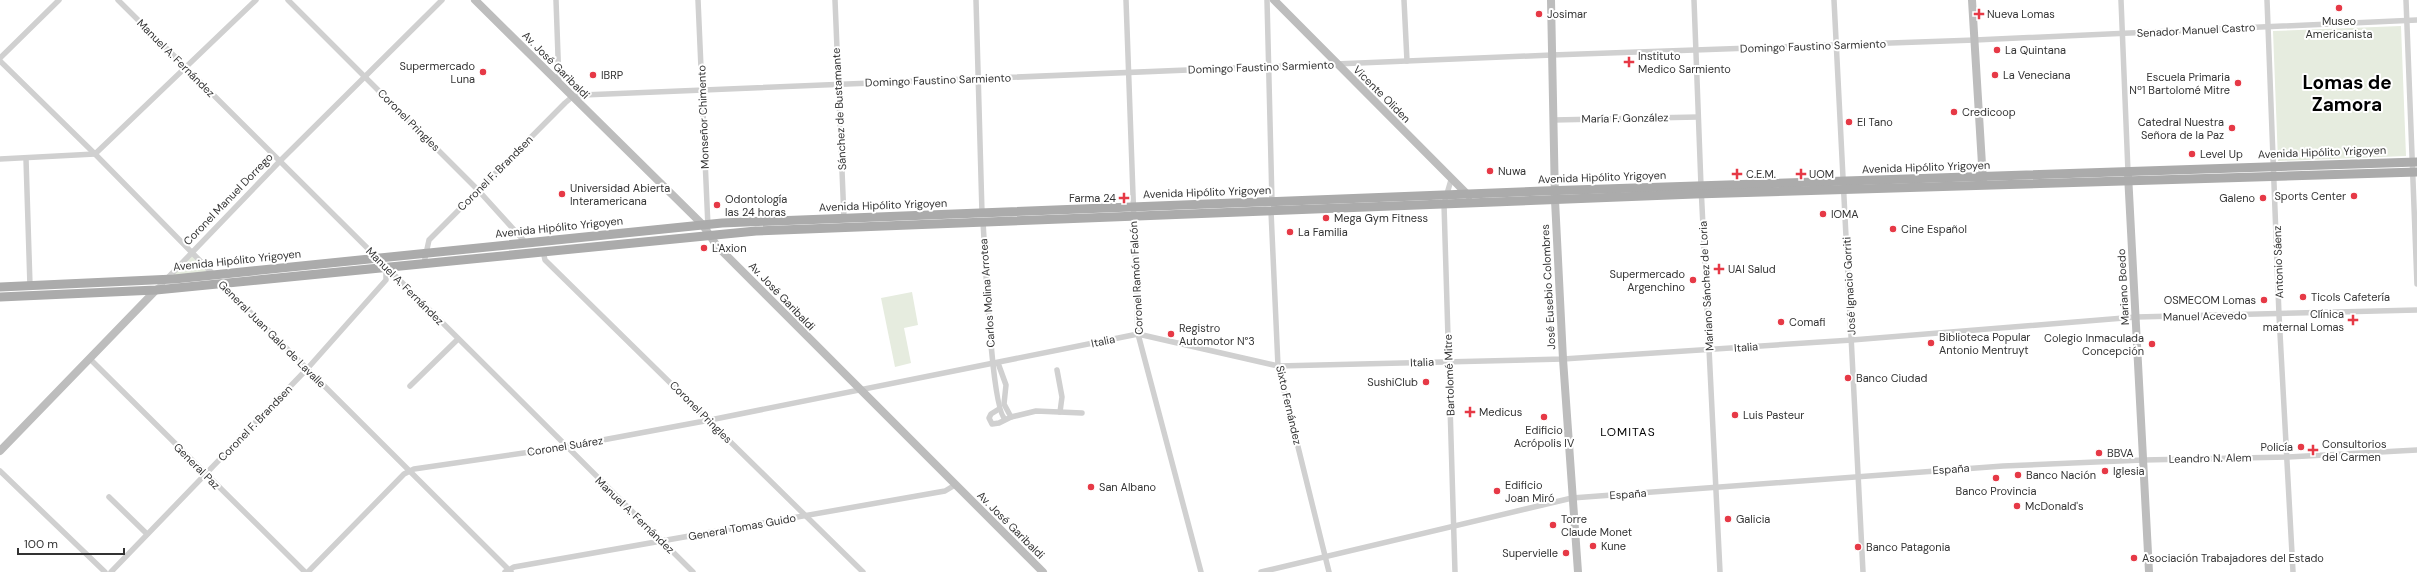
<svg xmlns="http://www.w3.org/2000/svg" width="2417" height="572" font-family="'DM Sans',sans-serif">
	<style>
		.green { fill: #e6ecdf }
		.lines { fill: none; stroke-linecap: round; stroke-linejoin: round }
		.street { stroke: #d0d0d0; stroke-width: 5.5 }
		.secondary { stroke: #bdbdbd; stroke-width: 8 }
		.primary { stroke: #ababab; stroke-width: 9 }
		.poi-dot { fill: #e63946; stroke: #fff; stroke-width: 1.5 }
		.labels { text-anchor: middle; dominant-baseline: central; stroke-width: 4; stroke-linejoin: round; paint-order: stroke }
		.poi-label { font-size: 11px; fill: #333; stroke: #fff; text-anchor: start }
		.street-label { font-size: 11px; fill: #333; stroke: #fff }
		.neighbourhood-label { font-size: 12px; letter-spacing: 1px; fill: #000; stroke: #fff }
		.town-label { font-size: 19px; font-weight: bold; fill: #000; stroke: #fff }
	</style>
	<rect width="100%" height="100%" fill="#fff"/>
	<g class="green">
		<path d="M2401,26L2406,156L2278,161L2273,31Z"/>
		<path d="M191,253L211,273L168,278Z"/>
		<path d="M912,292L918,325L904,328L911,363L895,367L881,298Z"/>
	</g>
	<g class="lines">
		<g class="street">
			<path d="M118,0L693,572"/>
			<path d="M288,0L478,190L526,243"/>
			<path d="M556,0L559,84"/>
			<path d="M698,0L708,227"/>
			<path d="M835,0L844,219"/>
			<path d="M976,0L982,213"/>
			<path d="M1126,0L1138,334L1201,572"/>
			<path d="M1267,0L1272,202"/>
			<path d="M1404,0L1407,61"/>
			<path d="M1694,0L1701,186L1720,572"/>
			<path d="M1834,0L1863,572"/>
			<path d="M2121,0L2128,172"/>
			<path d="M2267,0L2279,315L2293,572"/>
			<path d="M2406,0L2417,284"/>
			<path d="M0,58L59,0"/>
			<path d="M0,61L95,154L215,276"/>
			<path d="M1553,120L1698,117"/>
			<path d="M0,159L95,154L256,0"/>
			<path d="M26,159L30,286"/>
			<path d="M1451,180L1444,204L1455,572"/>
			<path d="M1271,211L1278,366L1329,572"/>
			<path d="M983,222C985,249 991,409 1005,419"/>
			<path d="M543,251L545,260L863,572"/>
			<path d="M424,263L429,240L565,103L572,97L583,95L1552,55L1975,40L2417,20"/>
			<path d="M222,284L511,572"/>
			<path d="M156,290L280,161L442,0"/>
			<path d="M90,359L305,572"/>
			<path d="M998,363L1006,385L1004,404L1011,417L999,423L992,424L989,418L991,414L999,409"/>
			<path d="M1057,370L1062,397L1060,412"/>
			<path d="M410,386L458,339"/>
			<path d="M1011,417L1036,411L1082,413"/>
			<path d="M0,471L105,572"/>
			<path d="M109,497L147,534"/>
			<path d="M111,572L307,369L386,280V268"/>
			<path d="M308,572L404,474L414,469L565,447L710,420L1138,334L1278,366L1563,359L1852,340L2136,317L2417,310"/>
			<path d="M505,572L514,567L945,491L955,485"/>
			<path d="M1261,572L1572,498L2003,466L2143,460L2288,457L2417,450"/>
		</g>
		<g class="secondary">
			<path d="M475,0L702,224L717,246L1043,572"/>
			<path d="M1274,0L1469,196"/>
			<path d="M1551,0L1555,200L1563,359L1578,572"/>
			<path d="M1972,0L1983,181"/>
			<path d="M2128,174L2149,572"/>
			<path d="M0,451L156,290"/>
		</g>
		<g class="primary">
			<path d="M0,287L174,279L722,223L1543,191L2417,162"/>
			<path d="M0,297L156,290L756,231L1695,194L2417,172"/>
		</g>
	</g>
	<g class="poi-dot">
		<circle cx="2339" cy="8" r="4"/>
		<circle cx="1539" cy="14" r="4"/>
		<path d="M1977 8h4v4h4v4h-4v4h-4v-4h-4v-4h4z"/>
		<circle cx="1997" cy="50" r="4"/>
		<path d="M1627 56h4v4h4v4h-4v4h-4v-4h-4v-4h4z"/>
		<circle cx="483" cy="72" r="4"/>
		<circle cx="593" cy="75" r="4"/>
		<circle cx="1995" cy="75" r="4"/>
		<circle cx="2238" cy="83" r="4"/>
		<circle cx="1954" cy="112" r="4"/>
		<circle cx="1849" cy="122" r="4"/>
		<circle cx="2232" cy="128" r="4"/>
		<circle cx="2192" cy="154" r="4"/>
		<circle cx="1490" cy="171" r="4"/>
		<path d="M1735 168h4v4h4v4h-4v4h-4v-4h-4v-4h4z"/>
		<path d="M1799 168h4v4h4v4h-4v4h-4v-4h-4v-4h4z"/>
		<circle cx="562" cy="194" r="4"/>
		<circle cx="2354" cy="196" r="4"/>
		<path d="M1122 192h4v4h4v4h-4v4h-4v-4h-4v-4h4z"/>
		<circle cx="2263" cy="198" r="4"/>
		<circle cx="717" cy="205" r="4"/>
		<circle cx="1823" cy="214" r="4"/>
		<circle cx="1326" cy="218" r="4"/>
		<circle cx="1893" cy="229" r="4"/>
		<circle cx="1290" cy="232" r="4"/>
		<circle cx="704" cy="248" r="4"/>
		<path d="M1717 263h4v4h4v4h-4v4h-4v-4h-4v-4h4z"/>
		<circle cx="1693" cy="280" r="4"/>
		<circle cx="2303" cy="297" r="4"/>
		<circle cx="2264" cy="300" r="4"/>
		<path d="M2351 314h4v4h4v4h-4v4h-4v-4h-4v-4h4z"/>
		<circle cx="1781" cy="322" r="4"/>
		<circle cx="1171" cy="334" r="4"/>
		<circle cx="1931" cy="343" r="4"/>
		<circle cx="2152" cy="344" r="4"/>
		<circle cx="1848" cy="378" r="4"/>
		<circle cx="1426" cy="382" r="4"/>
		<path d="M1468 406h4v4h4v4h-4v4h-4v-4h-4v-4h4z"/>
		<circle cx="1735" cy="415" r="4"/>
		<circle cx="1544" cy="417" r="4"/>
		<circle cx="2301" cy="447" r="4"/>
		<path d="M2311 444h4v4h4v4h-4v4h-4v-4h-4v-4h4z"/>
		<circle cx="2099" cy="453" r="4"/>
		<circle cx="2105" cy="471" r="4"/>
		<circle cx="2018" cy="475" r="4"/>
		<circle cx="1996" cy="478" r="4"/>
		<circle cx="1091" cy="487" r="4"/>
		<circle cx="1497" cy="491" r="4"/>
		<circle cx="2017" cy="506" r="4"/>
		<circle cx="1728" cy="519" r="4"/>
		<circle cx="1553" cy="525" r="4"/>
		<circle cx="1593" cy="546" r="4"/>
		<circle cx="1858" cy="547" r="4"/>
		<circle cx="1566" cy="553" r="4"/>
		<circle cx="2134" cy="558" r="4"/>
	</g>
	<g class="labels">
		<g class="poi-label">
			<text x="1547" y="14">Josimar</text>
			<text x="1987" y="14">Nueva Lomas</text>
			<text x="2339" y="21" text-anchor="middle">Museo<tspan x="2339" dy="13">Americanista</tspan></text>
			<text x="2005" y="50">La Quintana</text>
			<text x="1638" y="56">Instituto<tspan x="1638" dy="13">Medico Sarmiento</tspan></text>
			<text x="475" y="66" text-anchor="end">Supermercado<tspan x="475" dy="13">Luna</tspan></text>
			<text x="601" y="75">IBRP</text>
			<text x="2003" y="75">La Veneciana</text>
			<text x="2230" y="77" text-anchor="end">Escuela Primaria<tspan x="2230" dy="13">Nº1 Bartolomé Mitre</tspan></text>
			<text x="1962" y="112">Credicoop</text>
			<text x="1857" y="122">El Tano</text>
			<text x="2224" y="122" text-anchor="end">Catedral Nuestra<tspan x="2224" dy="13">Señora de la Paz</tspan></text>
			<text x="2200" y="154">Level Up</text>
			<text x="1498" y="171">Nuwa</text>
			<text x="1746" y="174">C.E.M.</text>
			<text x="1809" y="174">UOM</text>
			<text x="570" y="188">Universidad Abierta<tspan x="570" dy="13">Interamericana</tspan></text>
			<text x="2346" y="196" text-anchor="end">Sports Center</text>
			<text x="1116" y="198" text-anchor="end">Farma 24</text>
			<text x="2255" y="198" text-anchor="end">Galeno</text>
			<text x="725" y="199">Odontología<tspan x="725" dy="13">las 24 horas</tspan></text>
			<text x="1831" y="214">IOMA</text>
			<text x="1334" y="218">Mega Gym Fitness</text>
			<text x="1901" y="229">Cine Español</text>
			<text x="1298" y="232">La Familia</text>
			<text x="712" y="248">L'Axion</text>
			<text x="1728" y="269">UAI Salud</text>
			<text x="1685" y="274" text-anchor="end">Supermercado<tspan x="1685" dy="13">Argenchino</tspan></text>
			<text x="2311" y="297">Ticols Cafetería</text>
			<text x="2256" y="300" text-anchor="end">OSMECOM Lomas</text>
			<text x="2344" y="314" text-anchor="end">Clínica<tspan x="2344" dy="13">maternal Lomas</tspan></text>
			<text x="1789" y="322">Comafi</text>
			<text x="1179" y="328">Registro<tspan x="1179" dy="13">Automotor N°3</tspan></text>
			<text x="1939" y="337">Biblioteca Popular<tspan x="1939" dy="13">Antonio Mentruyt</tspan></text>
			<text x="2144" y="338" text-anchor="end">Colegio Inmaculada<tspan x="2144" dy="13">Concepción</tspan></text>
			<text x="1856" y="378">Banco Ciudad</text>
			<text x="1418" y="382" text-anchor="end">SushiClub</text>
			<text x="1479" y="412">Medicus</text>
			<text x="1743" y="415">Luis Pasteur</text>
			<text x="1544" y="430" text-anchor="middle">Edificio<tspan x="1544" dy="13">Acrópolis IV</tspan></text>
			<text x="2322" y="444">Consultorios<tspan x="2322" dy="13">del Carmen</tspan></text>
			<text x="2293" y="447" text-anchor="end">Policía</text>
			<text x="2107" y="453">BBVA</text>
			<text x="2113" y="471">Iglesia</text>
			<text x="2026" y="475">Banco Nación</text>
			<text x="1505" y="485">Edificio<tspan x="1505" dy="13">Joan Miró</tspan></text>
			<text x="1099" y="487">San Albano</text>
			<text x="1996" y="491" text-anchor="middle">Banco Provincia</text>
			<text x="2025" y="506">McDonald's</text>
			<text x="1561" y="519">Torre<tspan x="1561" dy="13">Claude Monet</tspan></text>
			<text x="1736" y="519">Galicia</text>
			<text x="1601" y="546">Kune</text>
			<text x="1866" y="547">Banco Patagonia</text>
			<text x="1558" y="553" text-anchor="end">Supervielle</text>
			<text x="2142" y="558">Asociación Trabajadores del Estado</text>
		</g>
		<g class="street-label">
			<text transform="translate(2196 30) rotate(-3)">Senador Manuel Castro</text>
			<text transform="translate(1813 46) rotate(-2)">Domingo Faustino Sarmiento</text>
			<text transform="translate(176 58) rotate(45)">Manuel A. Fernández</text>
			<text transform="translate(556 65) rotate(45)">Av. José Garibaldi</text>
			<text transform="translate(1261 67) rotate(-2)">Domingo Faustino Sarmiento</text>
			<text transform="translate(938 80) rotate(-2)">Domingo Faustino Sarmiento</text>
			<text transform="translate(1382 94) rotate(45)">Vicente Oliden</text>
			<text transform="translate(839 109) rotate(-93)">Sánchez de Bustamante</text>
			<text transform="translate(703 117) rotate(-92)">Monseñor Chimento</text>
			<text transform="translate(1625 118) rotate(-1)">María F. González</text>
			<text transform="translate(409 120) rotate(45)">Coronel Pringles</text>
			<text transform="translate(2322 152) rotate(-2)">Avenida Hipólito Yrigoyen</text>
			<text transform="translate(1926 167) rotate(-2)">Avenida Hipólito Yrigoyen</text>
			<text transform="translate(495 173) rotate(-45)">Coronel F. Brandsen</text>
			<text transform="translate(1602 177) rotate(-2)">Avenida Hipólito Yrigoyen</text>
			<text transform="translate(1207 192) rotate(-2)">Avenida Hipólito Yrigoyen</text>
			<text transform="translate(228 199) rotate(-46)">Coronel Manuel Dorrego</text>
			<text transform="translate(883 205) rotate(-2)">Avenida Hipólito Yrigoyen</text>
			<text transform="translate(559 227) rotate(-6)">Avenida Hipólito Yrigoyen</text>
			<text transform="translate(237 260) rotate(-6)">Avenida Hipólito Yrigoyen</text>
			<text transform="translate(2278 262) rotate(-92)">Antonio Sáenz</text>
			<text transform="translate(1136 278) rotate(-93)">Coronel Ramón Falcón</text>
			<text transform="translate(405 286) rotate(45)">Manuel A. Fernández</text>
			<text transform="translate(1706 286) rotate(-93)">Mariano Sánchez de Loria</text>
			<text transform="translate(1849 286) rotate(-93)">José Ignacio Gorriti</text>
			<text transform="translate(1548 287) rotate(-93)">José Eusebio Colombres</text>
			<text transform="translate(2123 287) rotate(-93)">Mariano Boedo</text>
			<text transform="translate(987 293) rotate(-94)">Carlos Molina Arrotea</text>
			<text transform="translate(782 296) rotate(46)">Av. José Garibaldi</text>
			<text transform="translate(2205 316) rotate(-1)">Manuel Acevedo</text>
			<text transform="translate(272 334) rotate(45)">General Juan Galo de Lavalle</text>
			<text transform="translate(1103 341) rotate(-12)">Italia</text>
			<text transform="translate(1746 347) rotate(-4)">Italia</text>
			<text transform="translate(1422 362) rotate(-2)">Italia</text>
			<text transform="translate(1449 375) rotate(-92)">Bartolomé Mitre</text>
			<text transform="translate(1289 405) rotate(77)">Sixto Fernández</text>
			<text transform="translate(701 412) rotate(45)">Coronel Pringles</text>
			<text transform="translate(255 423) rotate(-46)">Coronel F. Brandsen</text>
			<text transform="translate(565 446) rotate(-9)">Coronel Suárez</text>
			<text transform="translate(2210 458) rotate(-1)">Leandro N. Alem</text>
			<text transform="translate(197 466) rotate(45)">General Paz</text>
			<text transform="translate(1951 469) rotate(-4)">España</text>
			<text transform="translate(1628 494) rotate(-4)">España</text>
			<text transform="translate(635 515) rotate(44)">Manuel A. Fernández</text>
			<text transform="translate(1011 525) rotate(45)">Av. José Garibaldi</text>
			<text transform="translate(742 527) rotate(-10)">General Tomas Guido</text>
		</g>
		<g class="neighbourhood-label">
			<text x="1628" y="432">LOMITAS</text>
		</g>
		<g class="town-label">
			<text x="2347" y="82">Lomas de<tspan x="2347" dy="22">Zamora</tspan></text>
		</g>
	</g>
	<path d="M18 548v6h106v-6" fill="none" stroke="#333333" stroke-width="2"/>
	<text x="24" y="548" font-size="12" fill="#333333" stroke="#ffffff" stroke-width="3" paint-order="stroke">100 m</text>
</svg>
